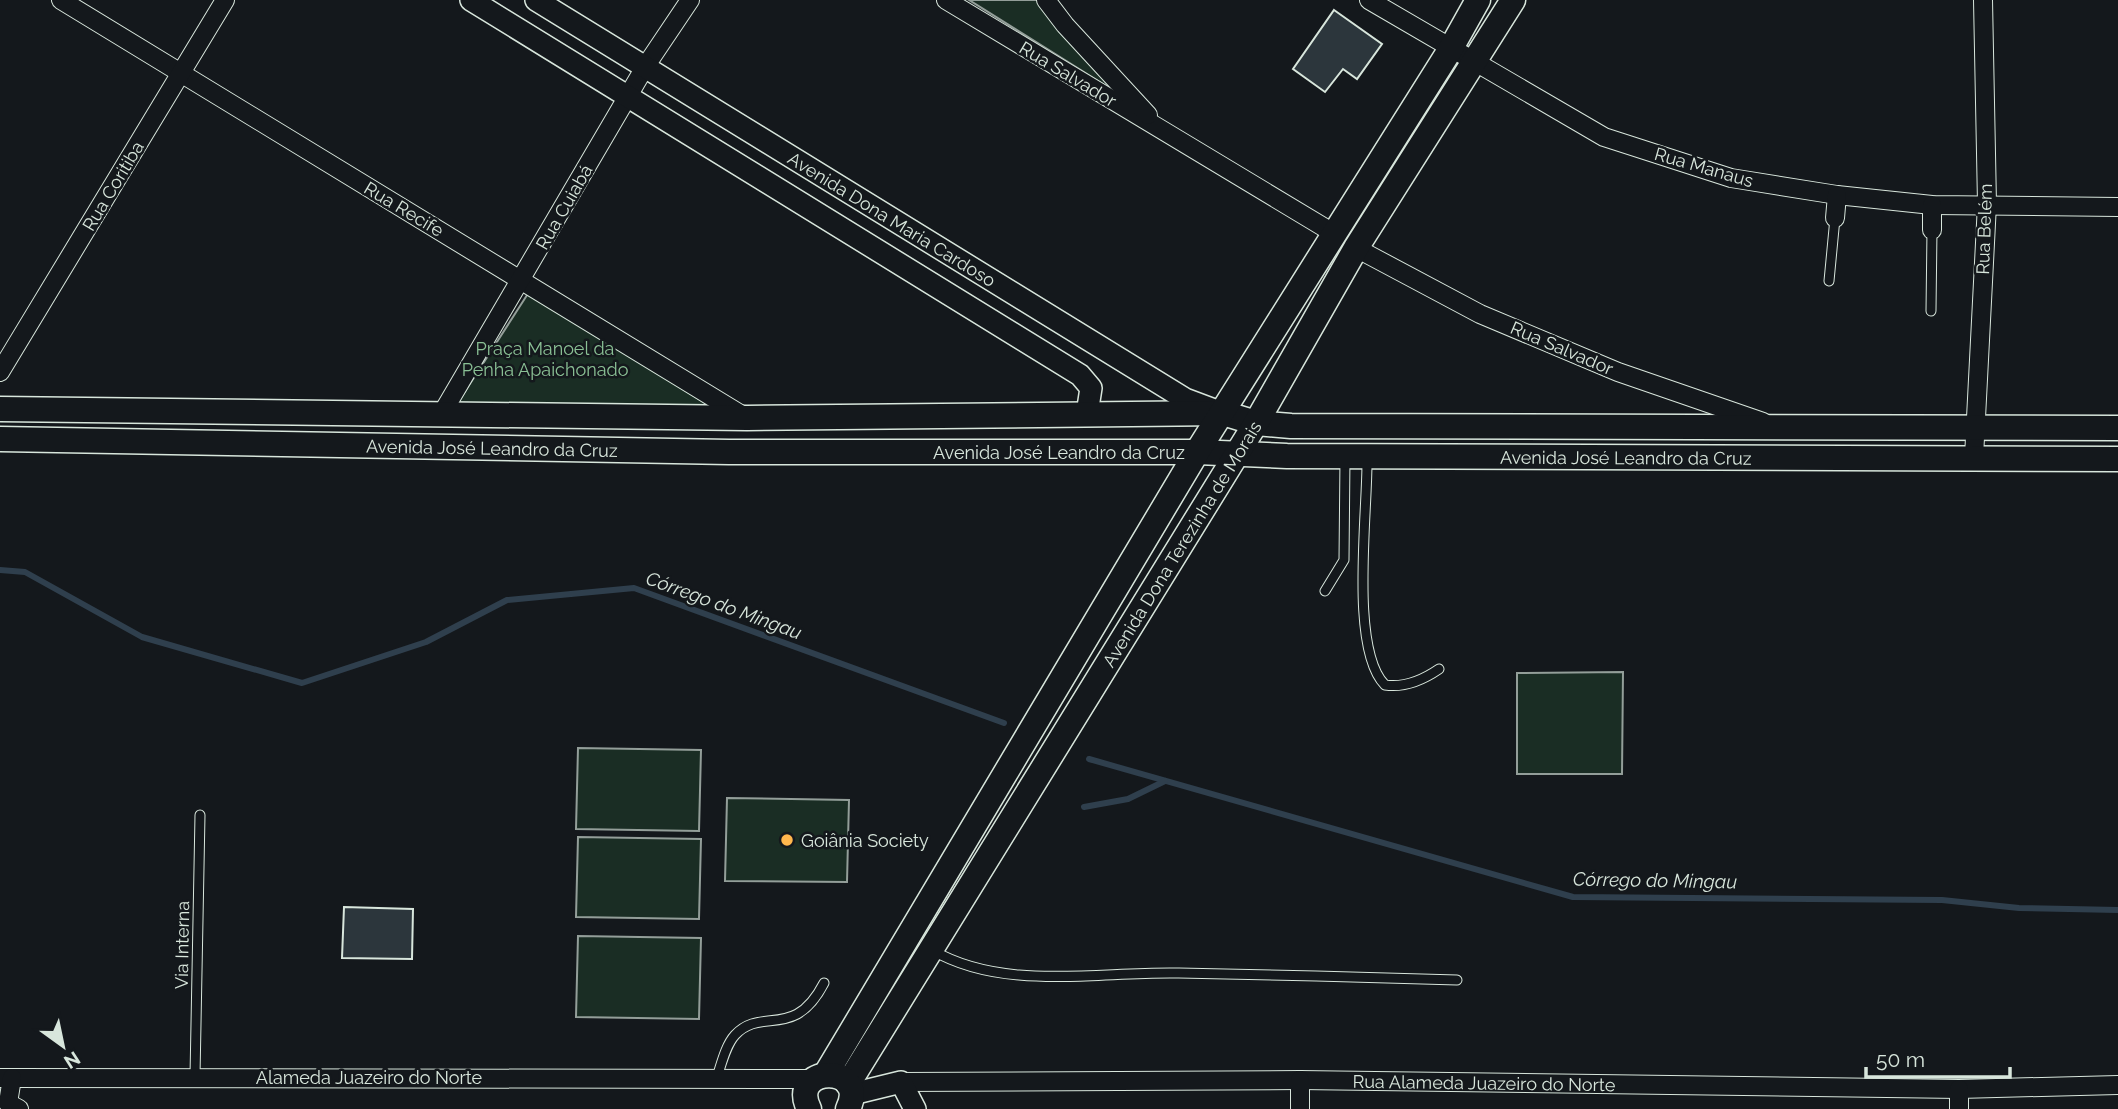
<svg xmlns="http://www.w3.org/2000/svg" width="2118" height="1109" font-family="Raleway,sans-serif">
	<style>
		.green { fill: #1a2d24; stroke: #939e99; stroke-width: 2 }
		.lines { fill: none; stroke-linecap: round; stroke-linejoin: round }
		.stream { stroke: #2f3f4d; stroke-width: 6 }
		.building { fill: #2c363c; stroke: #d8e6dc; stroke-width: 2 }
		.service-casing { stroke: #d8e6dc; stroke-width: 11 }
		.minor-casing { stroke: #d8e6dc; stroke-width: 20 }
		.tertiary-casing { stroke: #d8e6dc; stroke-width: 24 }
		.secondary-casing { stroke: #d8e6dc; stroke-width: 27 }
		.service { stroke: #14181c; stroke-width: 9 }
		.minor { stroke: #14181c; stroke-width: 18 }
		.tertiary { stroke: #14181c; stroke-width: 21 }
		.secondary { stroke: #14181c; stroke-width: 24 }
		.poi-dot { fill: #ffb74d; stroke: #14181c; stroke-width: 2.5 }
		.labels { text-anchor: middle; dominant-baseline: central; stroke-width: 5; stroke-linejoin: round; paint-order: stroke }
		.street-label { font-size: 18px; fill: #d8e6dc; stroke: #14181c }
		.park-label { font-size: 18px; fill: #8ac095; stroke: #14181c }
		.poi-label { font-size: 18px; fill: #d8e6dc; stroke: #14181c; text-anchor: start }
		.water-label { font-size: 19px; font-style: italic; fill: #d8e6dc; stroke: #14181c }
	</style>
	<rect width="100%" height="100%" fill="#14181c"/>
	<g class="green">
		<path d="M969,0H1037L1127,99Z"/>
		<path d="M529,292L708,405L455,407Z"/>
		<path d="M1623,672L1622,774H1517V673Z"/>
		<path d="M578,748L701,750L699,831L576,829Z"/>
		<path d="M727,798L849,800L847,882L725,881Z"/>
		<path d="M578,837L701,839L699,919L576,917Z"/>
		<path d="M578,936L701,938L699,1019L576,1017Z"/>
	</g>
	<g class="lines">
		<g class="stream">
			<path d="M0,570L25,572L142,637L302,683L426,642L507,600L634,588L1004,723"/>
			<path d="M1089,759L1573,897L1942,900L2019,908L2118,910"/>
			<path d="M1084,807L1128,799L1165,781"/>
		</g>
	</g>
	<g class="building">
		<path d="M1334,10L1382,44L1357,79L1343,69L1325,92L1293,69Z"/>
		<path d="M344,907L413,909L412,959L342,958Z"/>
	</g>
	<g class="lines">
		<g class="service-casing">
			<g id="service">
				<path d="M1829,281L1835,218"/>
				<path d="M1931,311L1932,230"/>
				<path d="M1367,458C1368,510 1349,649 1385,685C1405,688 1423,680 1439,669"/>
				<path d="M1325,591L1344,560L1345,458"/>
				<path d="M932,950C1004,992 1099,971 1179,973C1272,975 1364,977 1457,980"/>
				<path d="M195,1076L200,815"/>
				<path d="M716,1080C721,1066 725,1046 735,1035C762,1006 794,1041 824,983"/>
			</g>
		</g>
		<g class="minor-casing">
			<g id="minor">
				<path d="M61,0L745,417"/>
				<path d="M946,0L1335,234"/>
				<path d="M1046,0L1065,25L1148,115"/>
				<path d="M1369,0L1604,137L1731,178L1837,195L1932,205L2118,207"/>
				<path d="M1835,218L1837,195"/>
				<path d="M1932,230V205"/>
				<path d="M1356,248L1480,314L1618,372L1763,422"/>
				<path d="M0,372L225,0"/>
				<path d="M441,415L645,67L690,0"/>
				<path d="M1974,457L1987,204L1983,0"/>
				<path d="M0,1078L814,1079"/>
				<path d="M12,1078L8,1103L19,1109"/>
				<path id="s1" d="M901,1082L1300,1080L1959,1089L2118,1085"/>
				<path d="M1300,1109V1080"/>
				<path d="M1959,1109V1089"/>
			</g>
		</g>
		<g class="tertiary-casing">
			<g id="tertiary">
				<path d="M471,0L1080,375L1091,388L1087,414"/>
				<path id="s2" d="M536,0L1185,399L1217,411"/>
				<path d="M852,1094L901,1082L915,1109"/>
			</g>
		</g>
		<g class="secondary-casing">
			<g id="secondary">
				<path d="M0,409L747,418L1223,413L1256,423L1291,426L2118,428"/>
				<path id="s3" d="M0,439L729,452H1197L1287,456L2118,459"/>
				<path d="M826,1074L1197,452L1450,50L1478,0"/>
				<path id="s4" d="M848,1084L1256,423L1356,248L1513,0"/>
				<path d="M809,1109C787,1065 870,1063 848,1109"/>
			</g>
		</g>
		<use href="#service" class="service"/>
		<use href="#minor" class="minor"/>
		<use href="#tertiary" class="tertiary"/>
		<use href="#secondary" class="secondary"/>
	</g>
	<circle class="poi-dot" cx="787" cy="840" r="7"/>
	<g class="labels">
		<g class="street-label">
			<text transform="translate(1068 74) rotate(31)">Rua Salvador</text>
			<text transform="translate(1704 167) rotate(16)">Rua Manaus</text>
			<text transform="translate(113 186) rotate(-59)">Rua Coritiba</text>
			<text transform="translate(564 207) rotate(-60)">Rua Cuiabá</text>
			<text transform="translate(404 209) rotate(31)">Rua Recife</text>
			<text stroke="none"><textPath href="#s2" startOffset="418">Avenida Dona Maria Cardoso</textPath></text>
			<text transform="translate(1984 229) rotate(-88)">Rua Belém</text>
			<text transform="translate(1562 348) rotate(23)">Rua Salvador</text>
			<text stroke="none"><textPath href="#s3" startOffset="492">Avenida José Leandro da Cruz</textPath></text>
			<text stroke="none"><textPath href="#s3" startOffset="1059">Avenida José Leandro da Cruz</textPath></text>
			<text stroke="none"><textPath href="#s3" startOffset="1626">Avenida José Leandro da Cruz</textPath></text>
			<text stroke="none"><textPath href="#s4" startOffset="635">Avenida Dona Terezinha de Morais</textPath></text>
			<text transform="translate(182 945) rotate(-89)">Via Interna</text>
			<text x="369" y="1077">Alameda Juazeiro do Norte</text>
			<text stroke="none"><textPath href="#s1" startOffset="583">Rua Alameda Juazeiro do Norte</textPath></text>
		</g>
		<g class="park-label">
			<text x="545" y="348">Praça Manoel da<tspan x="545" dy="21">Penha Apaichonado</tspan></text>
		</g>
		<g class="poi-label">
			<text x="801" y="840">Goiânia Society</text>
		</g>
		<g class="water-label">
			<text transform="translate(724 605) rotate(20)">Córrego do Mingau</text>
			<text transform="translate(1655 880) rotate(1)">Córrego do Mingau</text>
		</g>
	</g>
	<g transform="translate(63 1046) rotate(147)" stroke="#14181c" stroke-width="5" paint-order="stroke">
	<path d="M0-5L12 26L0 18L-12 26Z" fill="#d8e6dc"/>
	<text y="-10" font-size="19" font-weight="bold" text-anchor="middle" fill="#d8e6dc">N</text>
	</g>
	<path d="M1866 1067v10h144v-10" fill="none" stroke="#d8e6dc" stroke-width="3.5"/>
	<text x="1876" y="1067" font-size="21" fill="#d8e6dc" stroke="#14181c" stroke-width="5" paint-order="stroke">50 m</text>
</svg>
